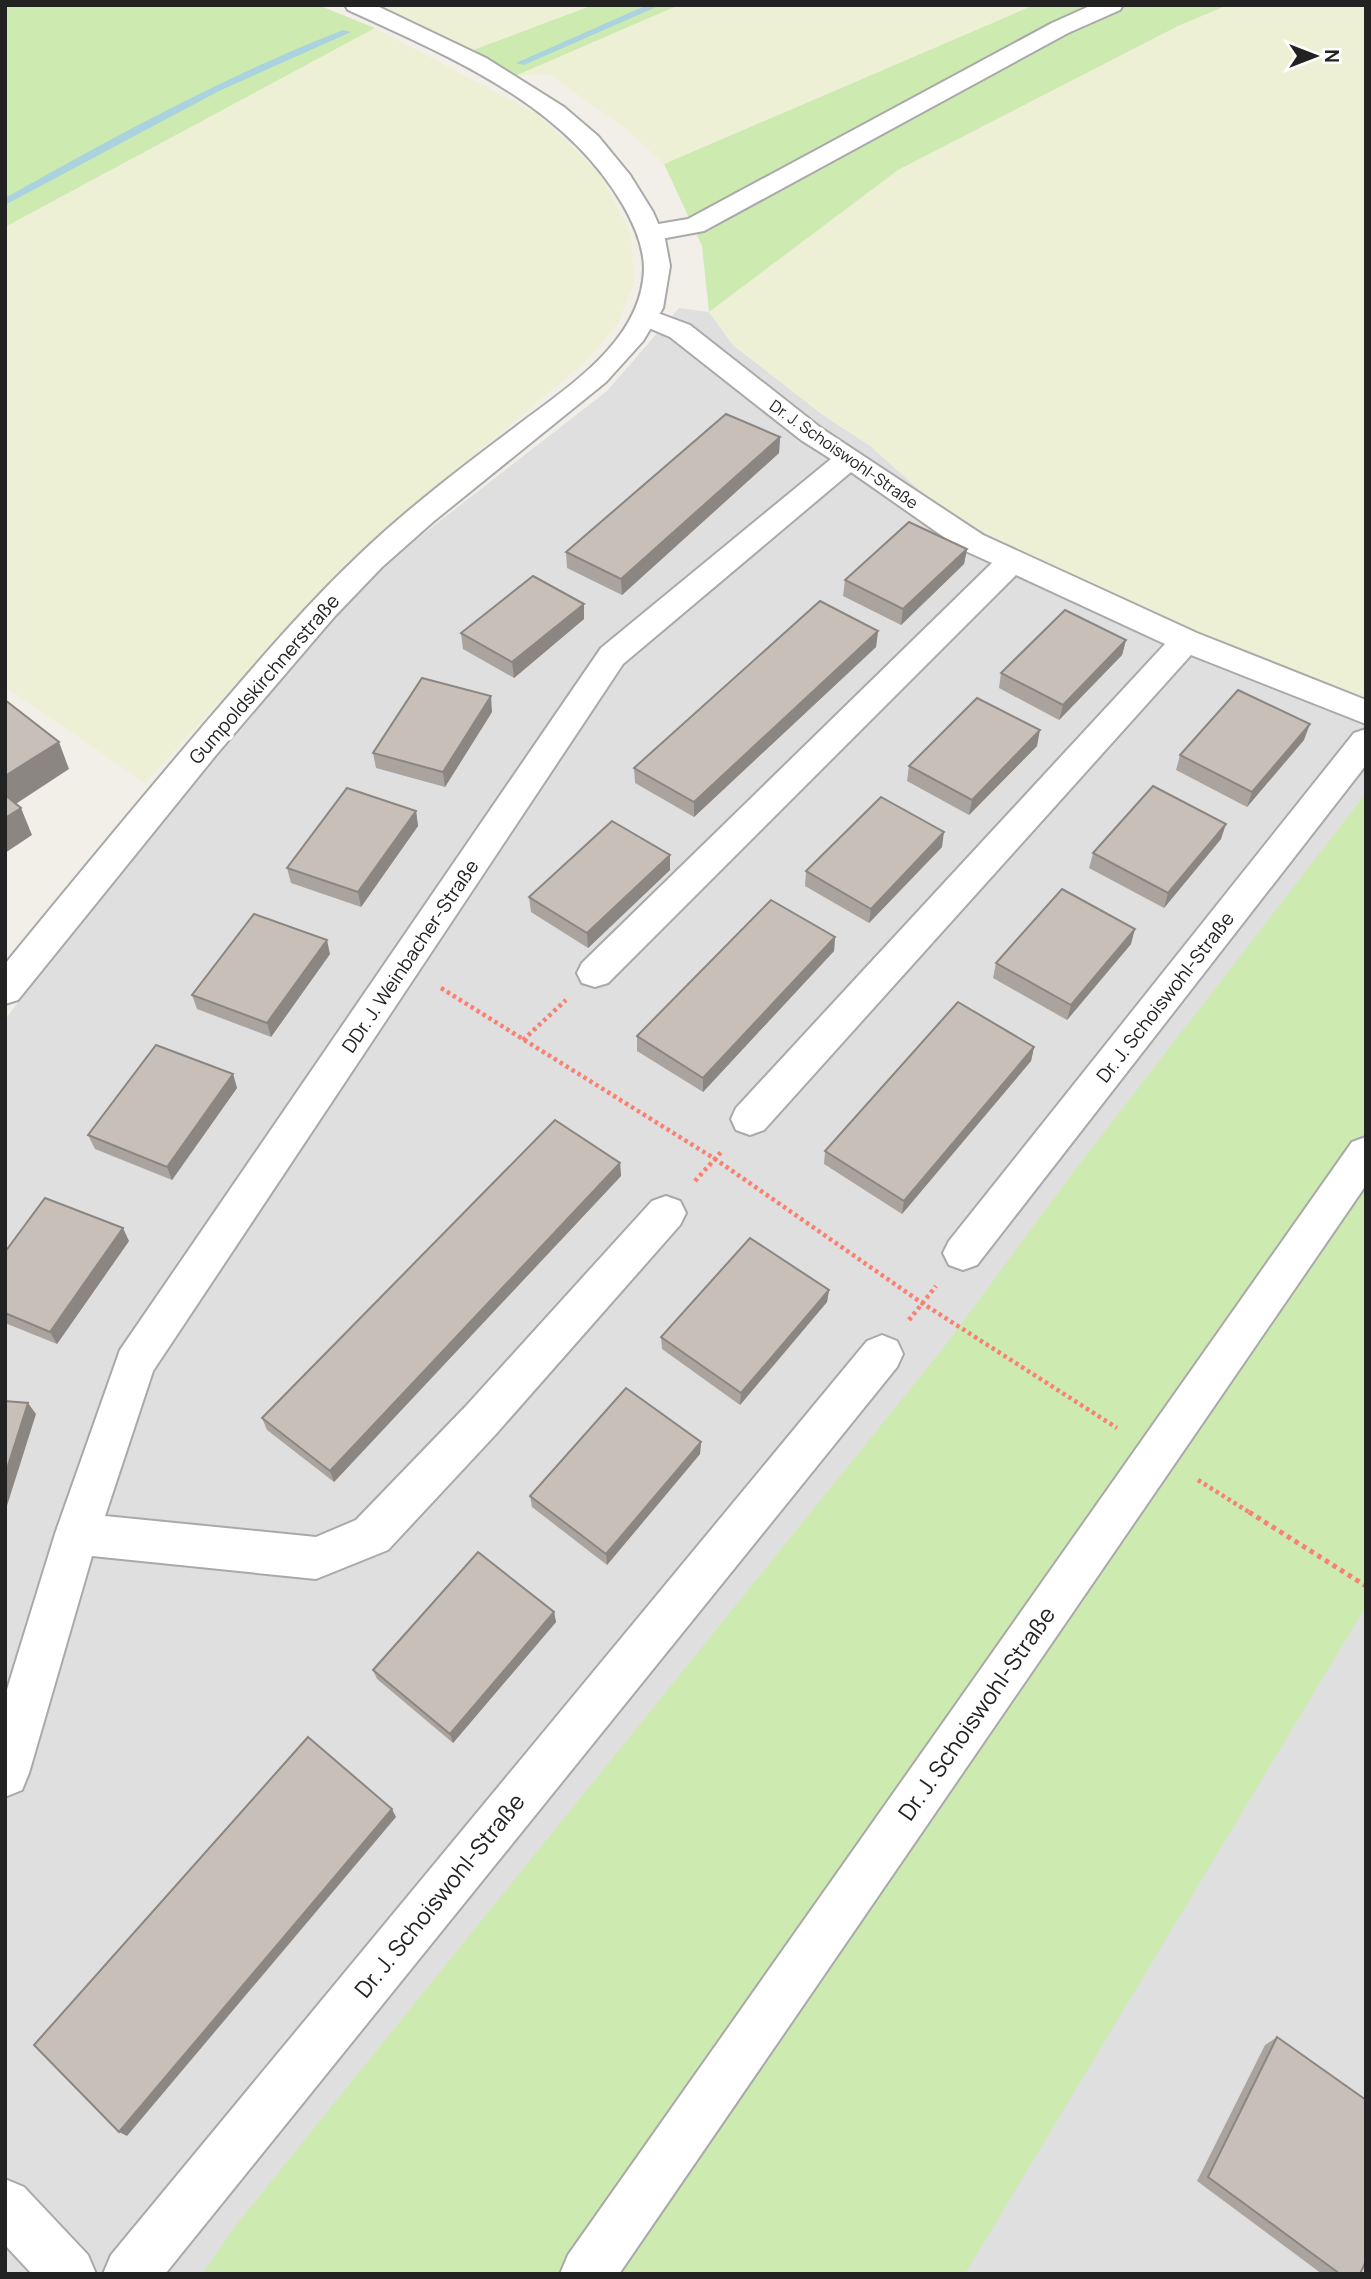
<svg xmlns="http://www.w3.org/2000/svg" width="1371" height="2279" font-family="Manrope,sans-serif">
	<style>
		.residential { fill: #e0dfdf }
		.farmland { fill: #eef0d5 }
		.grass { fill: #cdebb0 }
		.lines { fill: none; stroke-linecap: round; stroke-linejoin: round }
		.stream { fill: #aad3df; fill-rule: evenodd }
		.minor-casing { stroke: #a9a9a9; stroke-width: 4 }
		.tertiary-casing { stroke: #a9a9a9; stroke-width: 4 }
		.path-far1 { stroke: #fa8072; stroke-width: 4.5; stroke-dasharray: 3.5 3.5; stroke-linecap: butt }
		.path { stroke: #fa8072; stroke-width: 5; stroke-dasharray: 4.5 4.5; stroke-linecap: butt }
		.minor { fill: #fff; fill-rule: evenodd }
		.tertiary { fill: #fff; fill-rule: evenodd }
		.wall { fill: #aba49e }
		.shaded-wall { fill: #8b8681 }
		.building { fill: #c7bfb8; stroke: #8b8681; stroke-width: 2 }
		.labels { text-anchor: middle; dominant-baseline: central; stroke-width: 7; stroke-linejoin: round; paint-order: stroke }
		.far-street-label { font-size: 16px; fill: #222; stroke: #fff }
		.street-label { font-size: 19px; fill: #222; stroke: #fff }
		.near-street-label { font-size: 23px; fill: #222; stroke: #fff }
	</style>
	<rect width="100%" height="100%" fill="#f2efe9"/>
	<path class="residential" d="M679,308L709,312L733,345L823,415L869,445L1366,703V2274H5V1020L146,830L369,576L607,391Z"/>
	<g class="farmland">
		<path d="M371,5H1034L664,164L624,127L548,74L515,76Z"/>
		<path d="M1228,5H1366V703L1324,689L1043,565L939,508L869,445L823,415L733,345L709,312L898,170L1178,26Z"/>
		<path d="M375,28L537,114L600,174L631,233L634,284L617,325L585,362L348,561L145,783L5,687V227Z"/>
	</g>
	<g class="grass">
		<path d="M5,5H318L375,28L5,227Z"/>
		<path d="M593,5H679L515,76L468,52Z"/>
		<path d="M1034,5H1228L1178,26L898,170L709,312L702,246L664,164Z"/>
		<path d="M1366,793V1606L965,2274H202L235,2226L944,1347L1074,1171Z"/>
	</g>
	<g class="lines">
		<g class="stream">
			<path d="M647,5H661L524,65L516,63Z"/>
			<path d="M343,30L351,32L219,91L5,205V198C115,136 225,76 343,30Z"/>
		</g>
		<g class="minor-casing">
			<g id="minor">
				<path d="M1092,5H1123L1120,10L1068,33L704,231L650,241L641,239L637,233L641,227L688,219L1052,23Z"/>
				<path d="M647,309L690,325L821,428L983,535L1197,633L1366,700V724L1191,655L764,1130L750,1135L736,1130L731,1119L736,1108L1165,644L1016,575L608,983L595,987L582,983L577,973L582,963L992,563L961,549L851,472L623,664L153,1371L105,1516L316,1537L356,1520L466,1406L652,1201L666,1196L680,1201L686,1213L680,1225L496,1434L388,1550L316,1579L92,1556L29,1773L22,1790L5,1797V1696L55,1534L120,1350L601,648L831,459L801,440L670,337L637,323L633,317L637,311Z"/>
				<path d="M1366,729V765L977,1265L963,1270L949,1265L943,1253L949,1241L1354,733Z"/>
				<path d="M1366,1137V1185L619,2274H560L568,2255L1352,1142Z"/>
				<path d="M882,1335L897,1341L903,1354L897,1367L165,2274H103L111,2255L867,1341Z"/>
				<path d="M5,2179L24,2187L88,2255L96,2274H32L5,2245Z"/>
			</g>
		</g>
		<g class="tertiary-casing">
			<path id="tertiary" d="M345,5H375L486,58L564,107L598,136L630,175L653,212L665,239L670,266L663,308L643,341L606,382L434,521L382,567L335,616L216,755L18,1000L5,1004V964C72,882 139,801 207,721C256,664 305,606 360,554C408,508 461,468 514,428C566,388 642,342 644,269C644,247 634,224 623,205C564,103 450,57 348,10Z"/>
		</g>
		<g class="path-far1">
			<path d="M441,988L715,1159L922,1303L1117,1428"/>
			<path d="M523,1040L566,1000"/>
			<path d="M695,1181L722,1151"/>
			<path d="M909,1320L936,1286"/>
			<path d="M1198,1480L1252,1514"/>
		</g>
		<path class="path" d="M1249,1512L1366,1586"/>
		<use href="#minor" class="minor"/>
		<use href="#tertiary" class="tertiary"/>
	</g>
	<g class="wall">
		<path d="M780,437L779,453L622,595L567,568L566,552Z"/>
		<path d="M967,549L964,564L901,625L843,596L845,580Z"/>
		<path d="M584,619L514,678L463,649L461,633Z"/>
		<path d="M878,631L876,647L694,817L635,783L634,768Z"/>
		<path d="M1126,640L1122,655L1059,720L999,688L1001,673Z"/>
		<path d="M492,712L445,787L376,768L373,753Z"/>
		<path d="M1304,740L1247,807L1176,770L1180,755Z"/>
		<path d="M1037,746L969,815L907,781L909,766Z"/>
		<path d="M416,811L418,826L361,907L291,883L287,868Z"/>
		<path d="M1221,839L1164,908L1089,868L1093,853Z"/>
		<path d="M942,847L869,923L805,886L806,871Z"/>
		<path d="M670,855V870L588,948L531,912L529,897Z"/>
		<path d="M835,937L834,951L703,1092L637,1051V1036Z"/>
		<path d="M1131,944L1067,1020L993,978L996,963Z"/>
		<path d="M330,954L271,1037L197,1009L192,995Z"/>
		<path d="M1034,1047L1031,1061L902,1214L824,1164L825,1151Z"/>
		<path d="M233,1074L237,1088L172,1180L95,1149L88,1135Z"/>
		<path d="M620,1163L621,1176L334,1482L267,1430L262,1418Z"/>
		<path d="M129,1241L57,1344L5,1323V1252Z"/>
		<path d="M829,1290L827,1302L740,1405L662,1349L661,1337Z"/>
		<path d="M701,1442L700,1454L607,1565L532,1507L530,1496Z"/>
		<path d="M554,1612L556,1622L453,1743L377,1679L373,1670Z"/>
		<path d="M1277,2037L1360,2274H1322L1197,2181L1265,2045Z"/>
	</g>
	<g class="shaded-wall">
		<path d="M780,437L779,453L622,595L621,579Z"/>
		<path d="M967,549L964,564L901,625L903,609Z"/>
		<path d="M584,604V619L514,678L512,662Z"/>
		<path d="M878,631L876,647L694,817V802Z"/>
		<path d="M1126,640L1122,655L1059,720L1063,705Z"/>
		<path d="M491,696L492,712L445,787L443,772Z"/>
		<path d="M1310,724L1304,740L1247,807L1252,792Z"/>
		<path d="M1040,730L1037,746L969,815L972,800Z"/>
		<path d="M59,742L69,769L5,811V776Z"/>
		<path d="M21,808L32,835L5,853V818Z"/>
		<path d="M416,811L418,826L361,907L358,892Z"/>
		<path d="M1226,824L1221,839L1164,908L1168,893Z"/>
		<path d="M944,832L942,847L869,923L871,909Z"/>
		<path d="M670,855V870L588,948L587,933Z"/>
		<path d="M1135,929L1131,944L1067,1020L1071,1005Z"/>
		<path d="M835,937L834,951L703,1092V1078Z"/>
		<path d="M327,940L330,954L271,1037L267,1023Z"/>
		<path d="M1034,1047L1031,1061L902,1214L904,1201Z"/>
		<path d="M233,1074L237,1088L172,1180L167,1167Z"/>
		<path d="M620,1163L621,1176L334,1482L330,1471Z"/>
		<path d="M123,1228L129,1241L57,1344L50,1332Z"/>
		<path d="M829,1290L827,1302L740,1405L741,1393Z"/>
		<path d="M28,1403L36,1414L5,1512V1475Z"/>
		<path d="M701,1442L700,1454L607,1565L606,1554Z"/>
		<path d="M554,1612L556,1622L453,1743L450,1734Z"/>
		<path d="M392,1809L396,1817L127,2136L119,2132Z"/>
	</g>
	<g class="building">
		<path d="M726,414L780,437L621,579L566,552Z"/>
		<path d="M909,522L967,549L903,609L845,580Z"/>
		<path d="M533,576L584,604L512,662L461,633Z"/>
		<path d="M820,601L878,631L694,802L634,768Z"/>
		<path d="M1065,610L1126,640L1063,705L1001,673Z"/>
		<path d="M422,678L491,696L443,772L373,753Z"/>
		<path d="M1238,690L1310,724L1252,792L1180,755Z"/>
		<path d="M977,698L1040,730L972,800L909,766Z"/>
		<path d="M5,700L59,742L5,776Z"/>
		<path d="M1153,786L1226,824L1168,893L1093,853Z"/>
		<path d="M347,788L416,811L358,892L287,868Z"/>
		<path d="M5,795L21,808L5,818Z"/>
		<path d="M881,797L944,832L871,909L806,871Z"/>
		<path d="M612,821L670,855L587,933L529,897Z"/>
		<path d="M1062,889L1135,929L1071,1005L996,963Z"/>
		<path d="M771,900L835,937L703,1078L637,1036Z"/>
		<path d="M254,914L327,940L267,1023L192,995Z"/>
		<path d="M958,1002L1034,1047L904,1201L825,1151Z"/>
		<path d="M156,1045L233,1074L167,1167L88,1135Z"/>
		<path d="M555,1120L620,1163L330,1471L262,1418Z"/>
		<path d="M45,1198L123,1228L50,1332L5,1313V1252Z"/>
		<path d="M750,1238L829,1290L741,1393L661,1337Z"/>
		<path d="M626,1388L701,1442L606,1554L530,1496Z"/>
		<path d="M5,1401L28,1403L5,1475Z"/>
		<path d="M478,1552L554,1612L450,1734L373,1670Z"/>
		<path d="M308,1737L392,1809L119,2132L34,2045Z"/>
		<path d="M1277,2037L1366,2100V2261L1360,2274H1340L1208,2177Z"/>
	</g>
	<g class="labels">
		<g class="far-street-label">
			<text transform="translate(844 454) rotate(35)">Dr. J. Schoiswohl-Straße</text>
		</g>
		<g class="street-label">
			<text transform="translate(264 679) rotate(-49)">Gumpoldskirchnerstraße</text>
			<text transform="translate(410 956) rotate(-56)">DDr. J. Weinbacher-Straße</text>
			<text transform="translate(1165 997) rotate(-52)">Dr. J. Schoiswohl-Straße</text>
		</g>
		<g class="near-street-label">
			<text transform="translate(976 1713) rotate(-55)">Dr. J. Schoiswohl-Straße</text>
			<text transform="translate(439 1895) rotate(-51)">Dr. J. Schoiswohl-Straße</text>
		</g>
	</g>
	<rect width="1371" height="2279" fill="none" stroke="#222222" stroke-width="14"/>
	<g transform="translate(1315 56) rotate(90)" stroke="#ffffff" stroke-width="5" paint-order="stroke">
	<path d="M0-5L12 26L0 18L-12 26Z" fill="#222222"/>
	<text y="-10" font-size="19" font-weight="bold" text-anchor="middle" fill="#222222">N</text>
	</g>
</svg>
